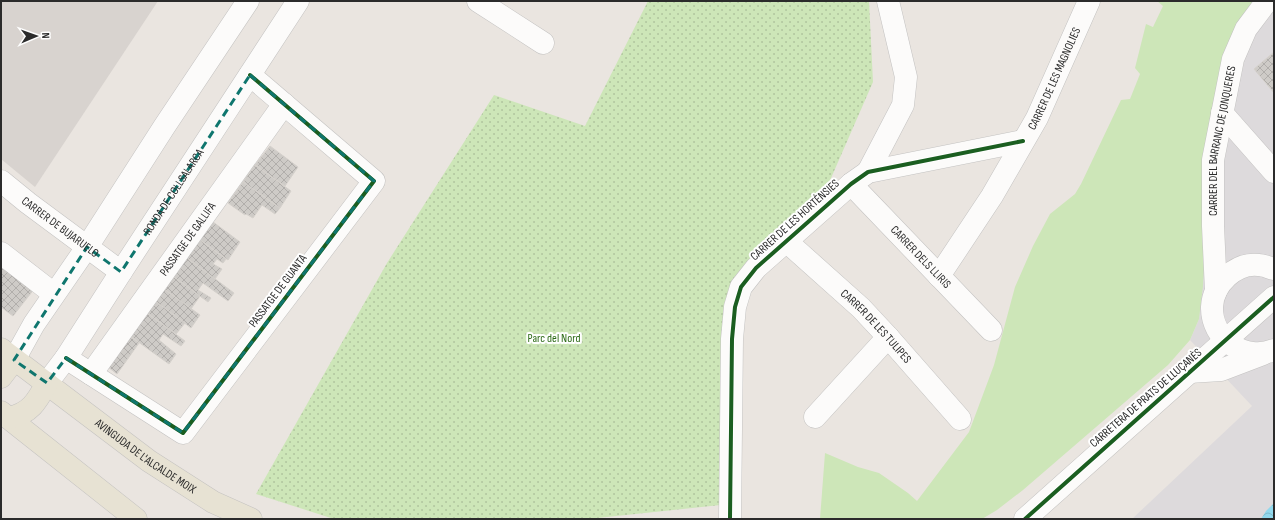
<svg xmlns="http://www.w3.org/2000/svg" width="1275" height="520" font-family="'Sofia Sans Condensed',sans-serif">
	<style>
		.industrial { fill: #dddadc }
		.grass { fill: #cde6b8 }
		.park { fill: url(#park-dots) }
		.plaza { fill: #d8d3cf }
		.water { fill: url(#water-waves) }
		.building { fill: url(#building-cross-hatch); stroke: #d5d1cc }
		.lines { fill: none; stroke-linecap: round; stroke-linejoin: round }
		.minor-casing { stroke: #c3c2c1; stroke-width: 23 }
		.major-casing { stroke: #c5c3c1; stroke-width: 23 }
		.minor { stroke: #fcfbfa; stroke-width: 22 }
		.major { stroke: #e7e2d3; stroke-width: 22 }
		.cycleway-casing { stroke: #fff; stroke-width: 6 }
		.cycleway { stroke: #1b5e20; stroke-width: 4 }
		.marked { fill: none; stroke: #0f766e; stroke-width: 3; stroke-dasharray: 8 5; stroke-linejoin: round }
		.labels { text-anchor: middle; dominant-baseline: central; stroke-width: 4; stroke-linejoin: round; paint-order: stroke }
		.street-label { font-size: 12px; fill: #2b2b2b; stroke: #fff }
		.park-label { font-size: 12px; fill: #2d6b18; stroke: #fff }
	</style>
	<defs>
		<pattern id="park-dots" width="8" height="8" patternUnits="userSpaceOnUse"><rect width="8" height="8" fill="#cde6b8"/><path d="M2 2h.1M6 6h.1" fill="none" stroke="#b0c59e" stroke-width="1.8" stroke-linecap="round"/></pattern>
		<pattern id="water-waves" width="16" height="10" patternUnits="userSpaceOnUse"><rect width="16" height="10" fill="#92d9ed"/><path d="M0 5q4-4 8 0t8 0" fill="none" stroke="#7ebacb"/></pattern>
		<pattern id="building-cross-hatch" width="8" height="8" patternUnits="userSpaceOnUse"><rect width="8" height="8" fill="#cecbc7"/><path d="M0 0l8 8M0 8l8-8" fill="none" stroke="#b1aeab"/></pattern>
	</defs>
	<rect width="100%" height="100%" fill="#eae5e0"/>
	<path class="industrial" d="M1274,1V519H1132L1252,406L1190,340L1199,319L1205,248L1233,59Z"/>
	<path class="grass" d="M1157,1H1267L1246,29L1205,248L1203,286L1199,319L1190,340L1168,365L1023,490L997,510L982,519H820L825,453L858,467L879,473L908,493L917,501L969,432L994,365L1015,287L1033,246L1050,214L1075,194L1081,184L1121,100L1130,99L1140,74L1135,68L1146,24L1153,27L1163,6Z"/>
	<path class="park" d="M648,1H869L873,82L814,217L739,295L730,504L588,519H334L256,494L387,263L494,95L585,126Z"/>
	<path class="plaza" d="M1,1H158L35,187L1,159Z"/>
	<path class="water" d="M1274,503V519H1261L1266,511Z"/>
	<g class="building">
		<path d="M1274,52V93L1254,69Z"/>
		<path d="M270,146L298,167L285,186L255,165Z"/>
		<path d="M255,165L291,191L280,208L243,182Z"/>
		<path d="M243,182L280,208L275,214L262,205L253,218L246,214L245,215L228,203Z"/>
		<path d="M213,222L240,242L228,260L200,240Z"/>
		<path d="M200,240L226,259L223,263L217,259L213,264L222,269L215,279L187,258Z"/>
		<path d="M187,258L234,293L228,301L203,283L198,290L211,298L208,302L174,277Z"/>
		<path d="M1,263L35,288L13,316L1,307Z"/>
		<path d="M174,277L200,296L191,309L164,289Z"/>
		<path d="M164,289L200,315L191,328L155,301Z"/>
		<path d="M155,301L185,323L176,334L147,313Z"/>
		<path d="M147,313L185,341L181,346L163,334L159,340L176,354L169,364L130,336Z"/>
		<path d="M130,336L139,343L117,374L108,367Z"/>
	</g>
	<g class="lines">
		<g class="minor-casing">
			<g id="minor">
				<path d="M478,1L543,43"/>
				<path d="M1222,113L1274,172"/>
				<path d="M868,172L903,105L906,77L888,1"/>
				<path id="s1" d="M1,181L28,203L121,272"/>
				<path id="s2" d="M851,184L991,330"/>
				<path id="s3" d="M786,241L861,308L888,337L960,419"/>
				<path d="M1,253L54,294"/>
				<path d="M1274,269C1269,268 1264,265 1259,265C1236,262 1213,284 1212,307C1211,339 1245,362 1274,350"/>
				<path id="s4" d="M939,276L992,196L1037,118L1089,1"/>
				<path id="s5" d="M1216,291L1213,226V160L1233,59L1246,29L1267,1"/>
				<path d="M66,358L183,433L374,181L250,75"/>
				<path d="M14,360L34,324L87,247L164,127L248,1"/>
				<path d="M1189,372L1221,370L1263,354"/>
				<path id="s6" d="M91,374L284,104"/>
				<path id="s7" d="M47,383L66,358L121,272L298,1"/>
				<path d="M815,417L888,337"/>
				<path d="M730,519L732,339L735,307L741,287L756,268L851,184L868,172L1023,141"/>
				<path d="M1025,519L1274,297"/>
			</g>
		</g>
		<g class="major-casing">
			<g id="major">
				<path id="s8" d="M1,349L149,461L213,502L251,519"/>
				<path d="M1,377L14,360"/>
				<path d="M1,412L136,519"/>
				<path d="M9,418C31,413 37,401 47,383"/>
			</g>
		</g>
		<use href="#minor" class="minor"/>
		<use href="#major" class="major"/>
		<g class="cycleway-casing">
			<g id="cycleway">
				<path d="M66,358L183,433L374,181L250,75"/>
				<path d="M730,519L732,339L735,307L741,287L756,268L851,184L868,172L1023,141"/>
				<path d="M1025,519L1274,297"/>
			</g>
		</g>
		<use href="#cycleway" class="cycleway"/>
	</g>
	<path class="marked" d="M250,75L374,181L183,433L66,358L47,383L14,360L87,247L121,272Z"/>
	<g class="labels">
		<g class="street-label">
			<text stroke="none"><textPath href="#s4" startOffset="229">CARRER DE LES MAGNOLIES</textPath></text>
			<text stroke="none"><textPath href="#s5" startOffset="151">CARRER DEL BARRANC DE JONQUERES</textPath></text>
			<text stroke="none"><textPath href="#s7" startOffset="229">RONDA DE COLLSALARCA</textPath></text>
			<text transform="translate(795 220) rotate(-42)">CARRER DE LES HORTÈNSIES</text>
			<text stroke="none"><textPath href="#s1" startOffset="75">CARRER DE BUJARUELO</textPath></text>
			<text stroke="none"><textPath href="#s6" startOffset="166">PASSATGE DE GALLIFA</textPath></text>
			<text stroke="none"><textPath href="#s2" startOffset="101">CARRER DELS LLIRIS</textPath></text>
			<text transform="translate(278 291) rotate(-53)">PASSATGE DE GUANTA</text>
			<text stroke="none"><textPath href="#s3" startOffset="124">CARRER DE LES TULIPES</textPath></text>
			<text transform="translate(1146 398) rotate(-41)">CARRETERA DE PRATS DE LLUÇANÈS</text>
			<text stroke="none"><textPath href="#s8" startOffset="180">AVINGUDA DE L'ALCALDE MOIX</textPath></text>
		</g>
		<g class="park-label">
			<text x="554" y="338">Parc del Nord</text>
		</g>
	</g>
	<rect width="1275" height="520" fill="none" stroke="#2b2b2b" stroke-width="4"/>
	<g transform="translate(36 36) rotate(88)" stroke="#ffffff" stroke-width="3" paint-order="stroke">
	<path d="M0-3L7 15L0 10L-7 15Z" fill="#2b2b2b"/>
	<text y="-6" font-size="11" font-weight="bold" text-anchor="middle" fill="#2b2b2b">N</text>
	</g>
</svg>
